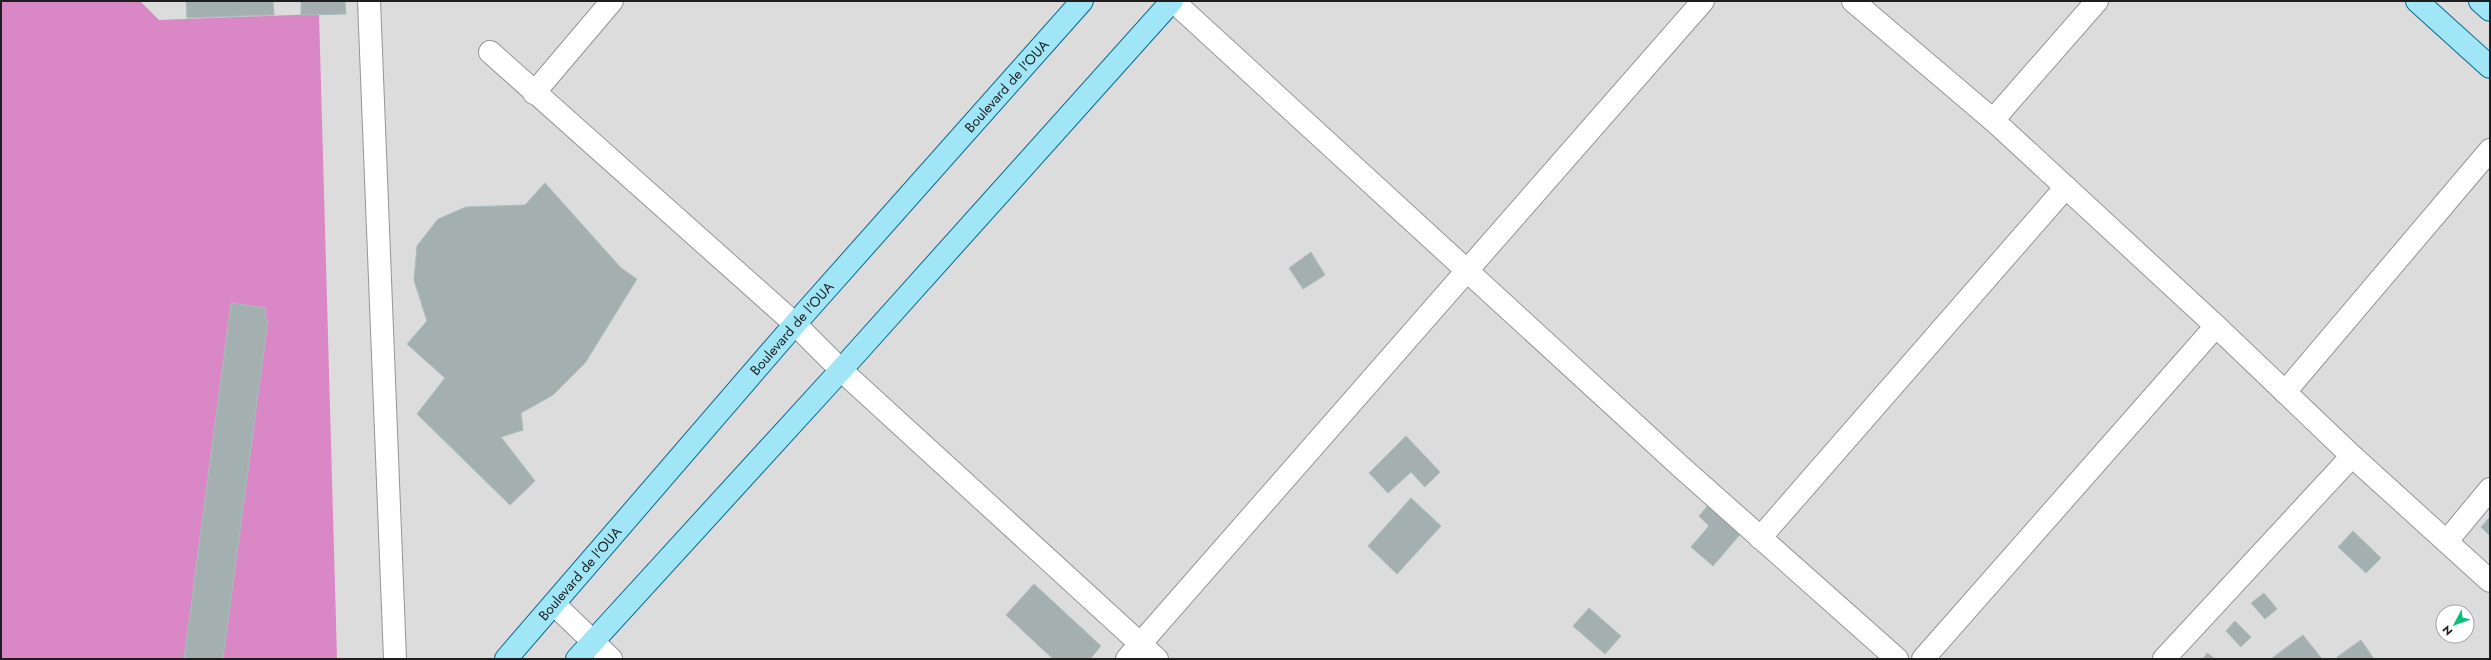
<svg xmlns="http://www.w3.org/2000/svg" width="2491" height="660" font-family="Jost,sans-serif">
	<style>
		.residential { fill: #dbdcdb; fill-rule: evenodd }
		.pitch { fill: #d987c5 }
		.building { fill: #a4b0b0; stroke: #a8bdbf }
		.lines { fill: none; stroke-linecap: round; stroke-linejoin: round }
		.minor-casing { stroke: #959595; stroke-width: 24 }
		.major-casing { stroke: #08678f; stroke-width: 24 }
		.minor { stroke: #fff; stroke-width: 22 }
		.major { stroke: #a1e6f6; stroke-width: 22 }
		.labels { text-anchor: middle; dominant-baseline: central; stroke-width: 3; stroke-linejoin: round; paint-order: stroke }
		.street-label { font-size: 14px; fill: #1e1e1e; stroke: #fff }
	</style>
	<rect width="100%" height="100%" fill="#e4ebee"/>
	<path class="residential" d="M1,1H2490V659H1ZM2443,612H2467V636H2443Z"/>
	<path class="pitch" d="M1,1H140L159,20L319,14L337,659H1Z"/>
	<g class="building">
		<path d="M186,1H273L274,15L187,18Z"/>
		<path d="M301,1H345L346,14L301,15Z"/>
		<path d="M545,183L621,268L637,279L585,363L553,395L521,413L523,430L501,437L535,481L510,505L417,414L445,378L407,344L427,321L414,280L417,246L438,219L466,207L525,205Z"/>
		<path d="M1311,252L1325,275L1303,289L1289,268Z"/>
		<path d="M231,303L266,308L265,319H268L223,659H184Z"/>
		<path d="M1406,436L1440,472L1425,487L1411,472L1388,493L1369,473Z"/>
		<path d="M1411,498L1441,526L1397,574L1368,546Z"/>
		<path d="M1710,503L1743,531L1713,566L1691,547L1709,526L1699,516Z"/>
		<path d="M2490,517V536L2481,527Z"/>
		<path d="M2353,531L2381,558L2366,573L2338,547Z"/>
		<path d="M1034,584L1101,646L1090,659H1053L1006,615Z"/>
		<path d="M2264,593L2277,609L2265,619L2251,603Z"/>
		<path d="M1589,608L1621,636L1605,654L1573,626Z"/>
		<path d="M2235,621L2251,637L2241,647L2226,631Z"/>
		<path d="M2303,635L2322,659H2271Z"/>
		<path d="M2361,640L2374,659H2338L2337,657Z"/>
		<path d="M2207,653L2215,659H2203Z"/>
	</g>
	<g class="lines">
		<g class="minor-casing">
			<g id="minor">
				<path d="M369,1L395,659"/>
				<path d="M1173,1L1680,466L1897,659"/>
				<path d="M1853,1L1993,120L2216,326L2352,456L2490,581"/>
				<path d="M490,52L795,324L841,370L1157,659"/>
				<path d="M534,93L612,1"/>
				<path d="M1993,120L2097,1"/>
				<path d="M2285,392L2490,150"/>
				<path d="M1760,538L2066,187"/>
				<path d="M2447,541L2490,489"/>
				<path d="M554,604L611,659"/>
				<path d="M1127,659L1703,1"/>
				<path d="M1923,659L2216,326"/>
				<path d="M2164,659L2352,456"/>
			</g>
		</g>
		<g class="major-casing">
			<g id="major">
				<path d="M2417,1L2490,67"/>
				<path d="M2480,1L2490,10"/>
				<path id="s1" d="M506,659L795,324L1082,1"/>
				<path d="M577,659L841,370L1172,1"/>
			</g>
		</g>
		<use href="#minor" class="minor"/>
		<use href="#major" class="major"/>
	</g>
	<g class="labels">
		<g class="street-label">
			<text stroke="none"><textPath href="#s1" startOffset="761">Boulevard de l'OUA</textPath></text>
			<text stroke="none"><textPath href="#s1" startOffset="437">Boulevard de l'OUA</textPath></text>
			<text stroke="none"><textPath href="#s1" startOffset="113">Boulevard de l'OUA</textPath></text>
		</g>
	</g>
	<rect width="2491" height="660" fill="none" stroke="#1e1e1e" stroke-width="4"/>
	<g transform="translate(2455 624) rotate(229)"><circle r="19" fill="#ffffff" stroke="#a5a5a5"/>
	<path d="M0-3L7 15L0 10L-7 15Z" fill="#0bc07d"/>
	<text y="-6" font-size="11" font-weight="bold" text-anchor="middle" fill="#1e1e1e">N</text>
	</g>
</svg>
